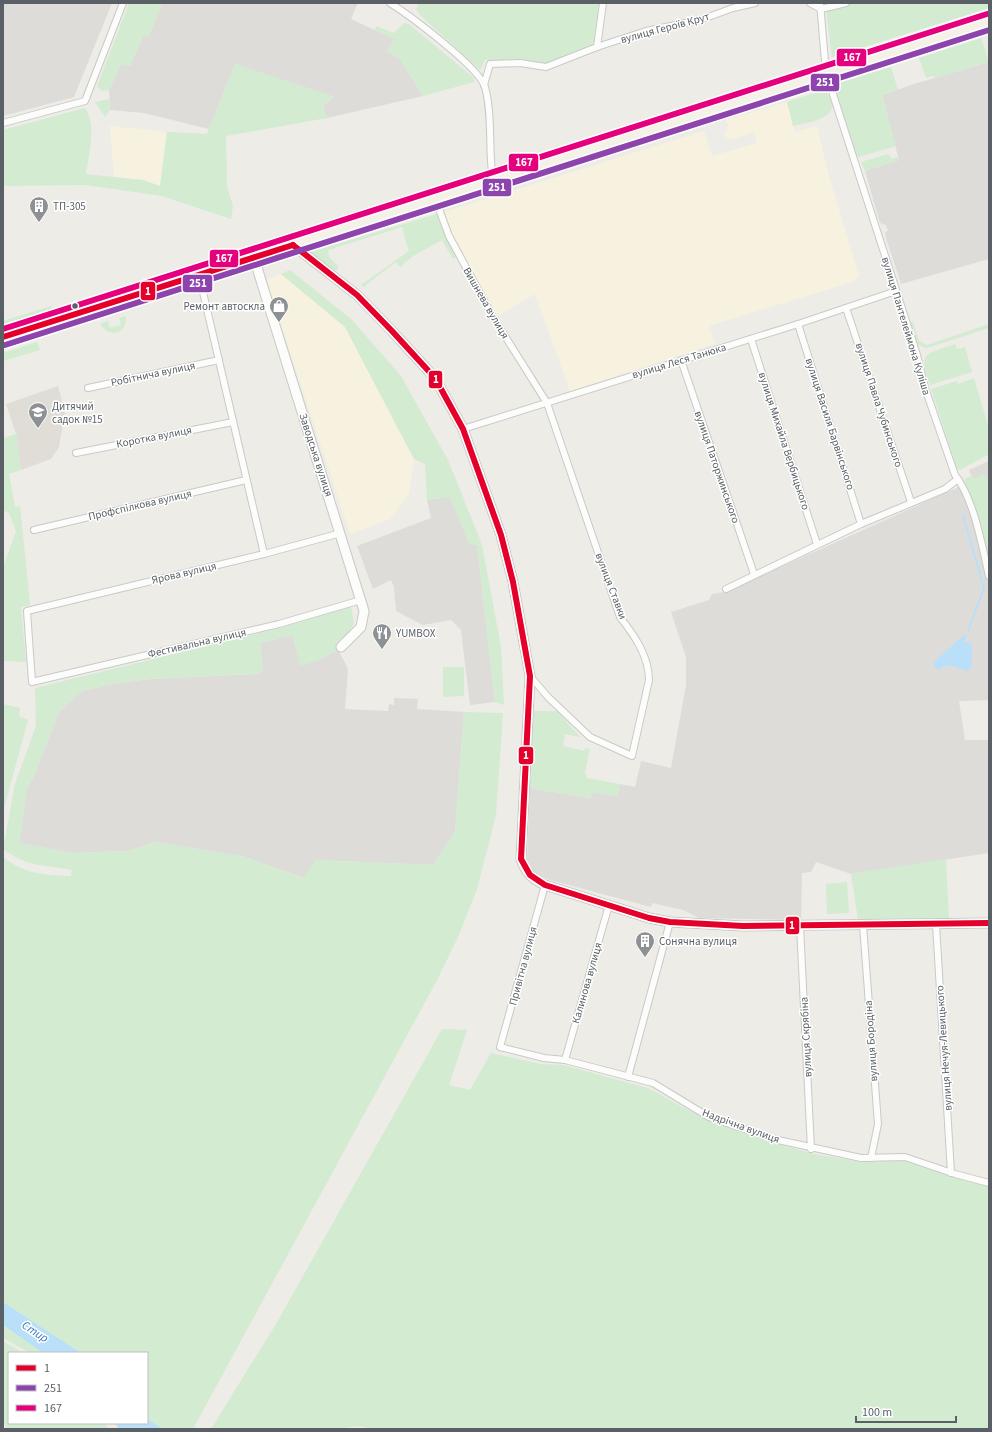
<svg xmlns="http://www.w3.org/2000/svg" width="992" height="1432" font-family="'Source Sans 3',sans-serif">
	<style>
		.commercial { fill: #f7f2df }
		.industrial { fill: #dedcd8; fill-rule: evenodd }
		.education { fill: #dfddd6 }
		.green { fill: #d3ebd0 }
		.water { fill: #badff8 }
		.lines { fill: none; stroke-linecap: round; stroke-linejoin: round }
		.stream { stroke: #badff8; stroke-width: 2 }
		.street-casing { stroke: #c9c9c9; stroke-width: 8 }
		.secondary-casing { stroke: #c8c9c8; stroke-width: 11 }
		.primary-casing { stroke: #d7cdb2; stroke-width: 12 }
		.street { stroke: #fcfcfb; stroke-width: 6 }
		.secondary { stroke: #fcfcfb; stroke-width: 9 }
		.primary { stroke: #f3f1e8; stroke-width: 10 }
		.bus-1-casing { stroke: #fff; stroke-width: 9 }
		.bus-2-casing { stroke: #fff; stroke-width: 9 }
		.bus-3-casing { stroke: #fff; stroke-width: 9 }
		.bus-1 { stroke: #e4002b; stroke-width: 6 }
		.bus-2 { stroke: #8e44ad; stroke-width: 6 }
		.bus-3 { stroke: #e5007d; stroke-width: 6 }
		.bus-dot { fill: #5b6066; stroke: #fff; stroke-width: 1.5 }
		.labels { text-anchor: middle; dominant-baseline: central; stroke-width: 3; stroke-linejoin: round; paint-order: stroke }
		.street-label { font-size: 11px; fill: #5b6066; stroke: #fff }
		.poi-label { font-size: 11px; fill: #5b6066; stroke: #fff; text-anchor: start }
		.water-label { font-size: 12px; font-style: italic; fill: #3779bb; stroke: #fff }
		.line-badge { stroke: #fff; stroke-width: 1.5 }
		.badge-label { font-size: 11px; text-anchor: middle; font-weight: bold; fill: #fff }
	</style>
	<rect width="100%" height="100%" fill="#edece7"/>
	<g class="commercial">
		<path d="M787,102L795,132L817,126L829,176L859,276L852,282L709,326L715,344L570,391L535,294L497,316L452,236L444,212L704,131L712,156L757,143L754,132L730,140L724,136L728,125L726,120Z"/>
		<path d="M110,126L167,132L160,186L143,180L114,178Z"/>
		<path d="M281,274L345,327L414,459L409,494L390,519L350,534L266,280Z"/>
	</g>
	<g class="industrial">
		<path d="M3,3H112L74,97L3,116Z"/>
		<path d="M162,3H358L351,19L394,39L387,51L400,59L423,96L327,118L323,106L333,97L235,64L209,129L144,113L110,110L109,90L121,64L130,66L144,34L149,36Z"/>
		<path d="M989,62V259L901,284L886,238L885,232L888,231L886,225L880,223L865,171L899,160L882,95L914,84Z"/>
		<path d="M989,461V478L973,479L969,470Z"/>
		<path d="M961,486L979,539L989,583V700L959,701L965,740H989V853L851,874L816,862L811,872L802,873L801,920L699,918L683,910L652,903L651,907L550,880L535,874L527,863L530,788L590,798L592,792L617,796L620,784L635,787L641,761L671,768L686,685V657L671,612L709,600L712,594L725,592ZM967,636L965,642L967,670L949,665L939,670Z"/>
		<path d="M450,497L470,545H477L495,702L470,705L461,630L451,620L423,625L396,611L394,587L391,580L373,589L357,546L431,518L427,500Z"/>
		<path d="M292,635L319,660L338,649L348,669L345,709L388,711L389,704L394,705V698L418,699L417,709L464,712L455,832L433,865L316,860L304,878L245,857L155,842L128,851L73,853L19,843L27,788L34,776L59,712L82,691L117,683L151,679L258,674L263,670L260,643Z"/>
	</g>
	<path class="education" d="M58,386L65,413L59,447L51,459L21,470L16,434L6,404Z"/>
	<g class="green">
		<path d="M129,3H162L149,36L144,35L130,66L121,64L109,90L102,91L97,86Z"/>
		<path d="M419,3H599L593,46L546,64L522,60H485L480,70L421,16L416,9Z"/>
		<path d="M825,3H989V8L832,57Z"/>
		<path d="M404,23L409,24L474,78V82L423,96L400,59L387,51L394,39L375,30L376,26L394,33Z"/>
		<path d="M978,33L979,36L908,59L907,56Z"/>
		<path d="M981,38L989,62L935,78L934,76L926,78L919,58Z"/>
		<path d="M890,61V65L836,82L839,77Z"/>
		<path d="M235,64L333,96L323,106L327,118L226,136L227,187L233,206L231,219L162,196L85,185L3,186V130L85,108C97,128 89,152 86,174L143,180L160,186L167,132L207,134Z"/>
		<path d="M891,67L898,90L882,95L896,146L859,157L856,156L835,88L836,84Z"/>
		<path d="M825,90L833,104C831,121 807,122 793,126L787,102Z"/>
		<path d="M109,99L110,110L105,117L95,102Z"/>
		<path d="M607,151L612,154L547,175L545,171Z"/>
		<path d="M888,154L892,159L899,156V160L865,171L861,162Z"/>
		<path d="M539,173L540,177L500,190V185Z"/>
		<path d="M486,190L492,193L442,209L443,204Z"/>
		<path d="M431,207L436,211L305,251L307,247Z"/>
		<path d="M437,214L456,257L453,259L442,240L413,256L400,267L396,262L363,287L361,285L409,251L402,227L328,250L329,257L339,267L336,271L307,253Z"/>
		<path d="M290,270L352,320L401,376L448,460L482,545L501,647L504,705L495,702L477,545H470L450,497L427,500L425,464L414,459L345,327L281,274Z"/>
		<path d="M51,306L53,311L3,328V321Z"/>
		<path d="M126,316C127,334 110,339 100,324L108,321L110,328L121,325L119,318Z"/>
		<path d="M913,322L919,341L927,345L989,324V328L927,348C913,346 912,334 909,323Z"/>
		<path d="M37,342L40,350L3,361V353Z"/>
		<path d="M955,344L957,349L965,347L972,372L930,385C918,351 925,355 955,344Z"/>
		<path d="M974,378L989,429V454L960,470L957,469L931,389L957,381L958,384Z"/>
		<path d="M16,434L21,470L9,474L15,507L20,506L30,605L21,607L26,662L3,661V568L16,531L9,513L3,510V438Z"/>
		<path d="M982,474L989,478V567L964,479L971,476L973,479Z"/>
		<path d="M351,606L354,623L348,633L336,643L338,649L319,660L300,666L292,635L260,643L263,670L258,674L151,679L117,683L82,691L59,712L34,776L27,788L19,843L73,853L128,851L155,842L245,857L303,878L316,860L433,865L455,832L464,712L503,713L496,815L477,889L458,937L436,982L193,1429H163L147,1419V1353H81L3,1302V857C24,874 44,875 71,876L72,870C42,864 29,868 3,849L15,784L36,726L35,688L281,628Z"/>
		<path d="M443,667H464V696L443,697Z"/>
		<path d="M3,704L20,708L19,716L28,720L3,812Z"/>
		<path d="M531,711H557L580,737L565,734L563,746L584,751L585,748L590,749L585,772L587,778L620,784L617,796L592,792L591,798L530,788Z"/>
		<path d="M946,859L949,920H858L851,874Z"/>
		<path d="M847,882L849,913L827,914L826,884Z"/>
		<path d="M442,1029L467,1030L449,1085L470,1090L491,1053L541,1064L563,1065L648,1088L705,1119L775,1143L814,1154L860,1162L904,1161L945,1175L989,1186V1429H374L358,1426L339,1429H211L276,1324Z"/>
		<path d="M3,1325L39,1350L44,1353H30L3,1338Z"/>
		<path d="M3,1341L23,1353H9V1423H104L109,1429H5L6,1425L3,1424Z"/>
	</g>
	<g class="water">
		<path d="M964,635L967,636L965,642L972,644V666L967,671L949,665L939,670L934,666L935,661Z"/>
		<path d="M3,1302L81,1353H44L39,1350L3,1325Z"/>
		<path d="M147,1419L163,1429H119L115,1423H147Z"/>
	</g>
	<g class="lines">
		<path class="stream" d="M963,515L984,588L968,631"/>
		<g class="street-casing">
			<g id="street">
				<path d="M390,3C409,15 479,67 485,87C493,117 488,150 493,181"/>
				<path d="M810,3L821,9L846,3"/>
				<path d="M820,3L826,73L830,85L917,355L925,388L955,475C974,499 982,546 989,576"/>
				<path d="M597,47L603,3"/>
				<path d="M484,85L490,64L520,63L546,67L597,47L646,31L700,20L733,8L755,3"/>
				<path d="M3,123L85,101L123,3"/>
				<path d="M435,198L449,236L493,317L547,403L620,617C634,635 649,656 649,680L632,756L590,737L548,697L530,676"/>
				<path d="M199,275L264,554"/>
				<path d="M846,308L911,502"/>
				<path d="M798,324L861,524"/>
				<path d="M751,339L817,544"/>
				<path d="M681,360L754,574"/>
				<path d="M88,388L219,360"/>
				<path d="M463,429L798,324L896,291"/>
				<path d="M76,453L233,422"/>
				<path d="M34,530L246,480"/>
				<path d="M341,533L264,554L27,611L32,682L279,624L361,600"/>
				<path d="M726,589L861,524L945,489L958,479"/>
				<path d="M545,885L500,1047L544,1058L565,1060L653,1083L709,1117L778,1140L861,1158L905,1157L955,1174L989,1183"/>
				<path d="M936,924L951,1173"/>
				<path d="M863,925L878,1124L871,1158"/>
				<path d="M800,926L811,1149"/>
				<path d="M565,1060L609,905"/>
				<path d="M628,1077L670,922"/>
			</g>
		</g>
		<g class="secondary-casing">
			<g id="secondary">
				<path d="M293,245L357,295L392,331L435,378L463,429L501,535L513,582L530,676L521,859C526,873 532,879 545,885L649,918L670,922L743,926L989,923"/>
				<path d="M254,258L364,611L361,627L341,647"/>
			</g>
		</g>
		<g class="primary-casing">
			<path id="primary" d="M3,337L989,22"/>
		</g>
		<use href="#street" class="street"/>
		<use href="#secondary" class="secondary"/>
		<use href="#primary" class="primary"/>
		<g class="bus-1-casing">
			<g id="bus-1">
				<path d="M293,245L357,295L392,331L435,378L463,429L501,535L513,582L530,676L521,859L530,875L545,885L649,918L670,922L743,926L989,923"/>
				<path d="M3,337L293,245"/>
			</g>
		</g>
		<g class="bus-2-casing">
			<path id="bus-2" d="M5,345L989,30"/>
		</g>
		<g class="bus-3-casing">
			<path id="bus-3" d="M3,329L987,14"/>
		</g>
		<use href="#bus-1" class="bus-1"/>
		<use href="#bus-2" class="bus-2"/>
		<use href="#bus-3" class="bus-3"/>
	</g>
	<defs>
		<g id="building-pin" transform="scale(1)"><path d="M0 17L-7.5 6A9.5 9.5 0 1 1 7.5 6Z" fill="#8e9193" stroke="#fff"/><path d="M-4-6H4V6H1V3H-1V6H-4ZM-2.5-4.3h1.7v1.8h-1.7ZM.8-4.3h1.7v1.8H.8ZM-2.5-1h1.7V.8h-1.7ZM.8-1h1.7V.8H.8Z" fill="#fff"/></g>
		<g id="shop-pin" transform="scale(1)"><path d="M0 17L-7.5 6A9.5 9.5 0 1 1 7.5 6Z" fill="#8e9193" stroke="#fff"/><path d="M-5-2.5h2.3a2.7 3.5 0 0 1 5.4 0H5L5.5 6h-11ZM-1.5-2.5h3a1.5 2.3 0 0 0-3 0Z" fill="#fff"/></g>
		<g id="school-pin" transform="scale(1)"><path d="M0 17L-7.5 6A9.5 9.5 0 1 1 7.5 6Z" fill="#8e9193" stroke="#fff"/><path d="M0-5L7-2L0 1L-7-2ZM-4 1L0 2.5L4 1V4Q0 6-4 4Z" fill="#fff"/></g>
		<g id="restaurant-pin" transform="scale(1)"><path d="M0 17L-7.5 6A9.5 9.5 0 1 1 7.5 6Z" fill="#8e9193" stroke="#fff"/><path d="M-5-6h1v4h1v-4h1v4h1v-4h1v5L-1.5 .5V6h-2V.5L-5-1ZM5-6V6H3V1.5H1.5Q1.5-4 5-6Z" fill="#fff"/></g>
	</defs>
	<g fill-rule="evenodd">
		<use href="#building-pin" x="39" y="206"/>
		<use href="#shop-pin" x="279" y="306"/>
		<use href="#school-pin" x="38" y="412"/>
		<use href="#restaurant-pin" x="382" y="633"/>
		<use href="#building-pin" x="645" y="941"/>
	</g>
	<circle class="bus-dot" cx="75" cy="306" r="3.5"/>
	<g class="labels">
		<g class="street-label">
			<text transform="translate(665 28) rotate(-15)">вулиця Героїв Крут</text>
			<text transform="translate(486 303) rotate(60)">Вишнева вулиця</text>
			<text transform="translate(906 326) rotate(73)">вулиця Пантелеймона Куліша</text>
			<text transform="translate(679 361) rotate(-17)">вулиця Леся Танюка</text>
			<text transform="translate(153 374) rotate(-12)">Робітнича вулиця</text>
			<text transform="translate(879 405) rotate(72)">вулиця Павла Чубинського</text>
			<text transform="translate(830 424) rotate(72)">вулиця Василя Барвінського</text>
			<text transform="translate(154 437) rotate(-11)">Коротка вулиця</text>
			<text transform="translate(784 441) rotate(72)">вулиця Михайла Вербицького</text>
			<text transform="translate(316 455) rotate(72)">Заводська вулиця</text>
			<text transform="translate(717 467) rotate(71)">вулиця Паторжинського</text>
			<text transform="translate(140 505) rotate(-13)">Профспілкова вулиця</text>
			<text transform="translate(184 573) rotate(-13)">Ярова вулиця</text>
			<text transform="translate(611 586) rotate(69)">вулиця Ставки</text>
			<text transform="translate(197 643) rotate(-13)">Фестивальна вулиця</text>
			<text transform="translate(523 966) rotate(-75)">Привітна вулиця</text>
			<text transform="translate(587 983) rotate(-74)">Калинова вулиця</text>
			<text transform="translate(806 1037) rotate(-93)">вулиця Скрябіна</text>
			<text transform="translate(871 1041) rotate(-94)">вулиця Бородіна</text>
			<text transform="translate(944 1048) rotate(-94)">вулиця Нечуя-Левицького</text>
			<text transform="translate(741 1126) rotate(20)">Надрічна вулиця</text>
		</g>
		<g class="poi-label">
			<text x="53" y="206">ТП-305</text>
			<text x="265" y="306" text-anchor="end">Ремонт автоскла</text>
			<text x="52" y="406">Дитячий<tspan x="52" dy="13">садок №15</tspan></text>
			<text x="396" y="633">YUMBOX</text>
			<text x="659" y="941">Сонячна вулиця</text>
		</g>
		<g class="water-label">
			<text transform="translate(35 1332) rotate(33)">Стир</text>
		</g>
	</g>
	<g class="line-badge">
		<rect x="836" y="48" width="31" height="19" rx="4" fill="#e5007d"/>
		<rect x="810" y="73" width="30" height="19" rx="4" fill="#8e44ad"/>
		<rect x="508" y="153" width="31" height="19" rx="4" fill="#e5007d"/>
		<rect x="482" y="178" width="30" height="19" rx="4" fill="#8e44ad"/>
		<rect x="209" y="249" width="30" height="19" rx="4" fill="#e5007d"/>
		<rect x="182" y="274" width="31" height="19" rx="4" fill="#8e44ad"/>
		<rect x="140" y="281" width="16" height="20" rx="4" fill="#e4002b"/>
		<rect x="428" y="370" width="15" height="19" rx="4" fill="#e4002b"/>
		<rect x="518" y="746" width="16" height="19" rx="4" fill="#e4002b"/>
		<rect x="785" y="916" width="15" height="19" rx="4" fill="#e4002b"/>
	</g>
	<g class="badge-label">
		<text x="852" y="61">167</text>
		<text x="825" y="86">251</text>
		<text x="524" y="166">167</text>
		<text x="497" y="191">251</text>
		<text x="224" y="262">167</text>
		<text x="198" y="287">251</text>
		<text x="148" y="295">1</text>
		<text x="436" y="383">1</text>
		<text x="526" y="759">1</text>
		<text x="792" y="929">1</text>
	</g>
	<rect width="992" height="1432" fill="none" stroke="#5b6066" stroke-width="8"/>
	<rect x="8" y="1352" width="140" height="72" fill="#ffffff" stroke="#bdbfc2"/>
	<rect x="16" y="1365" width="20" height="6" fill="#e4002b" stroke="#bdbfc2"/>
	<text x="44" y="1372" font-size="12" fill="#5b6066">1</text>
	<rect x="16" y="1385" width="20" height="6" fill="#8e44ad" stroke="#bdbfc2"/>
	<text x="44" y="1392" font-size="12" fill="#5b6066">251</text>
	<rect x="16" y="1405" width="20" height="6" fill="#e5007d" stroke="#bdbfc2"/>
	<text x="44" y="1412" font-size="12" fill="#5b6066">167</text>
	<path d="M856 1416v6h100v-6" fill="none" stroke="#5b6066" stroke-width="2"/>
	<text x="862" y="1416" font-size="12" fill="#5b6066" stroke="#ffffff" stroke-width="3" paint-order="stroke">100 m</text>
</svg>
